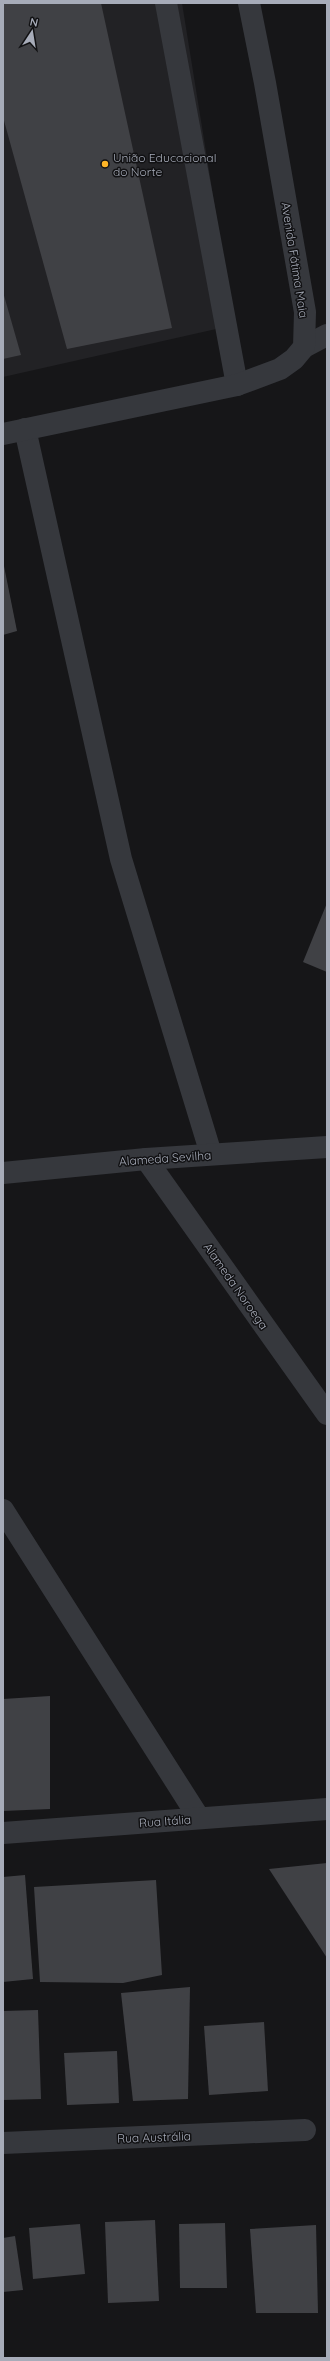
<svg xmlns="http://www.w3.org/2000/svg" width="330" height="2361" font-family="Quicksand,sans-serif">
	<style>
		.built { fill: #222225 }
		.building { fill: #404145 }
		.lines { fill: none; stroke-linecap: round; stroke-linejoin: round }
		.minor { stroke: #36383d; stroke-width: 22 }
		.poi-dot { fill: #ffb527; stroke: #111113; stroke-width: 1.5 }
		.labels { text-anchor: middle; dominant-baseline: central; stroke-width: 3; stroke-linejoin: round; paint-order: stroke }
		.poi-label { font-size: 12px; fill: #a7acb9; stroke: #111113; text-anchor: start }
		.street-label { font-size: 12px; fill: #a7acb9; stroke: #111113 }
	</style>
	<rect width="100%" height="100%" fill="#161618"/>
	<path class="built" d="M3,3H182L234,325L3,377Z"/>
	<g class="building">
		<path d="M3,3H101L172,328L67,349L3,117Z"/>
		<path d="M3,292L21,355L3,359Z"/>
		<path d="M3,561L17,631L3,635Z"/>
		<path d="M327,903V972L303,962Z"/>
		<path d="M50,1696V1809L3,1811V1699Z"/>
		<path d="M327,1863V1958L269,1869Z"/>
		<path d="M25,1875L33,1979L3,1982V1877Z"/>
		<path d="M156,1880L162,1975L123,1983L40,1982L34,1887Z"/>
		<path d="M190,1987L188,2099L133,2101L121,1993Z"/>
		<path d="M38,2010L41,2099L3,2100V2011Z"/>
		<path d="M264,2022L268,2091L209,2095L204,2026Z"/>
		<path d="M117,2051L119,2103L67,2105L64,2053Z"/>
		<path d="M155,2220L159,2301L108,2303L105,2222Z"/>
		<path d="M225,2223L227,2288H180L179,2224Z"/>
		<path d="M80,2224L85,2274L33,2279L29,2228Z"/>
		<path d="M316,2225L318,2313H256L250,2229Z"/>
		<path d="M15,2236L23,2290L3,2292V2238Z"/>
	</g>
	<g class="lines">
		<g class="minor">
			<path d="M166,3L237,385"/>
			<path d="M304,347L327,335"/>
			<path d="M25,429L121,859L211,1154"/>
			<path d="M3,434L237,385L280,369L294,359L304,347L305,312L265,83L249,3"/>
			<path d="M146,1159L327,1414"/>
			<path d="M3,1173L146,1159L327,1147"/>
			<path d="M3,1510L199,1818"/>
			<path d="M3,1833L327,1809"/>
			<path d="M3,2143L305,2130"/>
		</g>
	</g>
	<circle class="poi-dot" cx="105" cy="164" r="4"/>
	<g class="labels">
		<g class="poi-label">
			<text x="113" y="157">União Educacional<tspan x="113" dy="14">do Norte</tspan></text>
		</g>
		<g class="street-label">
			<text transform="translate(295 260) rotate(81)">Avenida Fátima Maia</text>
			<text transform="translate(165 1158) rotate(-4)">Alameda Sevilha</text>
			<text transform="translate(236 1286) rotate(55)">Alameda Noroega</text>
			<text transform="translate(165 1821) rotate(-4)">Rua Itália</text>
			<text transform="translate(154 2137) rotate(-2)">Rua Austrália</text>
		</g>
	</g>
	<rect width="330" height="2361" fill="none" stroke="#a7acb9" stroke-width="8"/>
	<g transform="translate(32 32) rotate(12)" stroke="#111113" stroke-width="3" paint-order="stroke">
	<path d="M0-3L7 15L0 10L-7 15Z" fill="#a7acb9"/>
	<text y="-6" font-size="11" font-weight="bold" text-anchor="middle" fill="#a7acb9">N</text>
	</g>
</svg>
